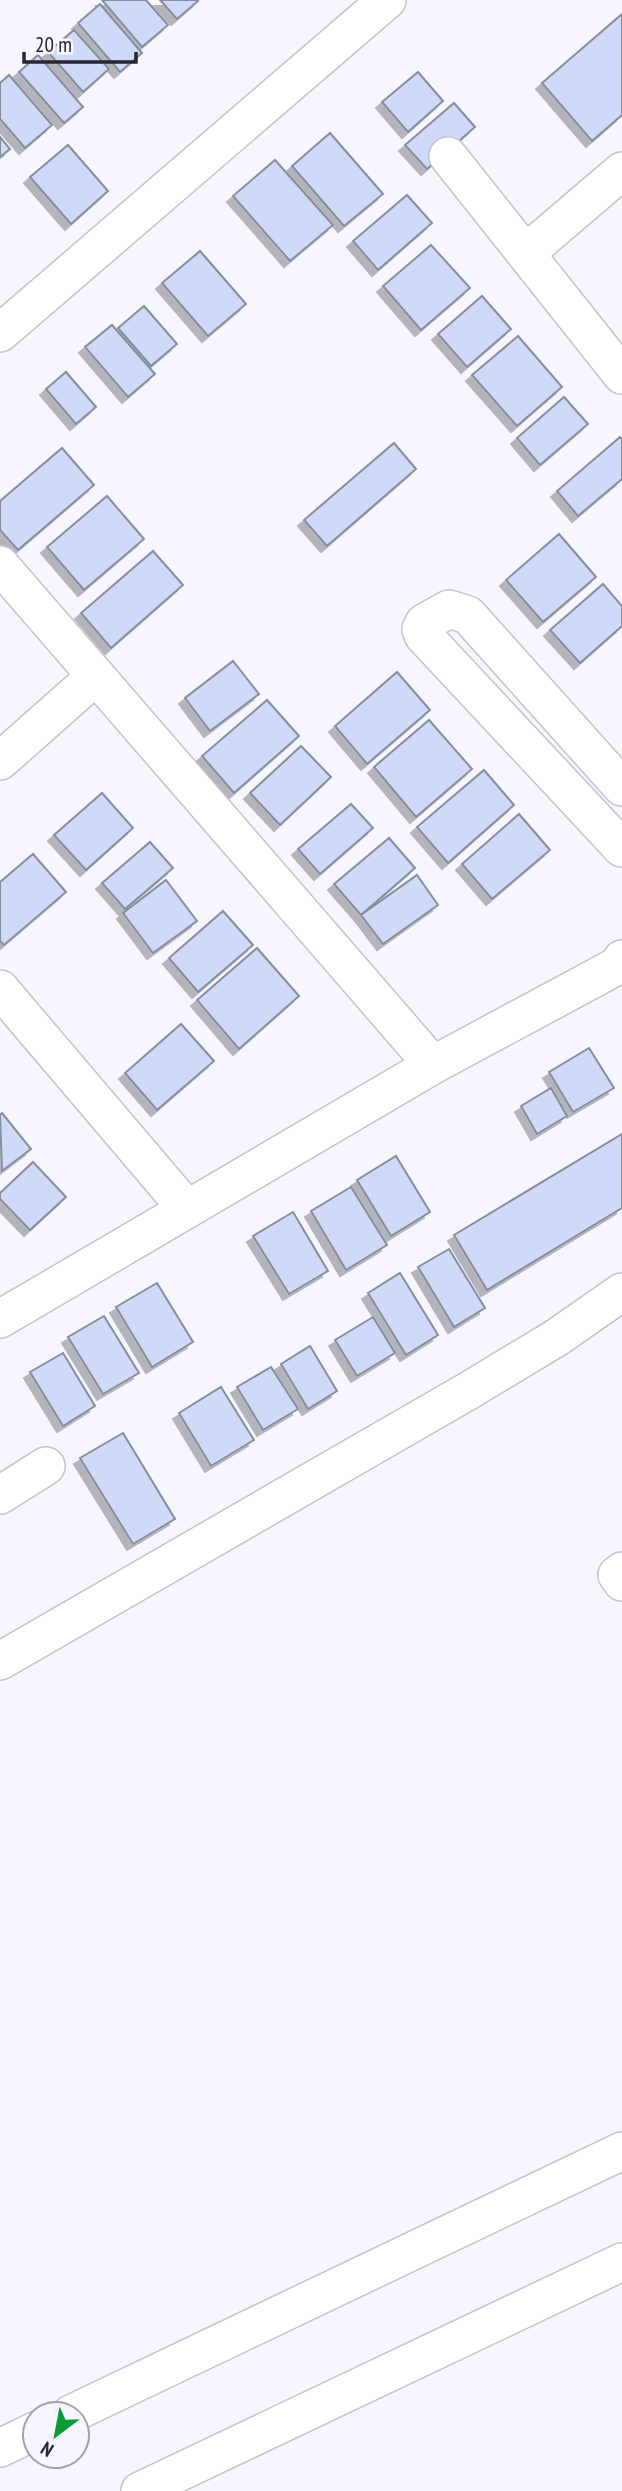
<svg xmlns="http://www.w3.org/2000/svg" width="622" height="2491" font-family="'PT Sans Narrow',sans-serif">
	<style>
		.building { fill: #cedaf8; stroke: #868d9d; stroke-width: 2; filter: url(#shadow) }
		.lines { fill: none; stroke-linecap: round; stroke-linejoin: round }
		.minor-casing { stroke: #c6c1d3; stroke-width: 40 }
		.minor { stroke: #fff; stroke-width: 37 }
	</style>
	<defs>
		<filter id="shadow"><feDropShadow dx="-6" dy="6" stdDeviation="0" flood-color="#0004"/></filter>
	</defs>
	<rect width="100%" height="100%" fill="#f7f5fd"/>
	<g class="building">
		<path d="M102,0H146L168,25L142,47Z"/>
		<path d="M160,0H197L198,1L177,19Z"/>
		<path d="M100,4L142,53L120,72L78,23Z"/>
		<path d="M622,14V115L592,141L542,83Z"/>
		<path d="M74,30L109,69L83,92L48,52Z"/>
		<path d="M38,55L83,107L64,123L19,72Z"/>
		<path d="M418,72L443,101L408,132L382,102Z"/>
		<path d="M9,75L52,125L25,148L0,119V83Z"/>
		<path d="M454,103L475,127L427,169L405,145Z"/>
		<path d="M330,133L383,194L344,226L292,166Z"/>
		<path d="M0,137L10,149L0,157Z"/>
		<path d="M68,145L108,191L71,224L30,177Z"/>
		<path d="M275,160L333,225L290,261L233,196Z"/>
		<path d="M407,195L432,223L378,270L353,241Z"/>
		<path d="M431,245L470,288L421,330L383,286Z"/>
		<path d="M200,251L246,304L208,336L162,283Z"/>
		<path d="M482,296L511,329L467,367L438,334Z"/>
		<path d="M144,306L177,344L151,366L118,328Z"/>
		<path d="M112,325L155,374L128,397L85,347Z"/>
		<path d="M518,336L562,387L517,426L472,375Z"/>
		<path d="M66,372L96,407L76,424L46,389Z"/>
		<path d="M564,397L588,424L540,465L517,438Z"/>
		<path d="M620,437L622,440V479L578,516L557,491Z"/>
		<path d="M394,443L416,469L327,546L304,520Z"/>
		<path d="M62,448L94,485L18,550L0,530V501Z"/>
		<path d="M107,496L144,539L84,590L47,547Z"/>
		<path d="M559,534L596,577L543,622L506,580Z"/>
		<path d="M153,551L183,585L111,648L81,613Z"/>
		<path d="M603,584L622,606V626L580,663L550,630Z"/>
		<path d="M233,661L259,694L210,731L185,698Z"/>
		<path d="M397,672L430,710L367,764L335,726Z"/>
		<path d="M267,700L299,736L234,793L202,756Z"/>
		<path d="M429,720L472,769L416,817L374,767Z"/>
		<path d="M301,746L331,777L280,825L250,793Z"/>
		<path d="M484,770L514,805L448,863L417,827Z"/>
		<path d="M102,793L133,828L86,870L54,835Z"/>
		<path d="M351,804L373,828L320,874L298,849Z"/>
		<path d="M519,814L550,850L492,899L462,864Z"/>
		<path d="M389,838L415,868L361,915L334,884Z"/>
		<path d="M150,842L173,868L125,909L102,883Z"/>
		<path d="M33,854L66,892L4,945L0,941V882Z"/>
		<path d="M417,875L438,905L383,944L361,915Z"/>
		<path d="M166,880L197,921L153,953L123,913Z"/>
		<path d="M223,911L253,945L198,992L169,958Z"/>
		<path d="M257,948L299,996L239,1049L197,1000Z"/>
		<path d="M181,1024L214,1061L157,1110L125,1073Z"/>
		<path d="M589,1048L614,1088L573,1112L549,1072Z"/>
		<path d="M551,1088L567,1116L537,1134L521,1106Z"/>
		<path d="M2,1113L31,1149L2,1171L0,1115Z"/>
		<path d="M622,1134V1208L487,1290L454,1235Z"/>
		<path d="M396,1156L430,1212L391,1236L357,1180Z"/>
		<path d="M33,1162L66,1197L30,1230L0,1199V1193Z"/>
		<path d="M351,1187L387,1245L346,1270L311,1211Z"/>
		<path d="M293,1212L328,1271L289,1294L253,1236Z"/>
		<path d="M449,1249L485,1308L454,1327L418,1267Z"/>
		<path d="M400,1273L438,1335L406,1355L368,1293Z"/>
		<path d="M157,1283L193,1342L152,1367L116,1307Z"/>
		<path d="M104,1316L139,1373L103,1394L68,1337Z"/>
		<path d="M373,1317L395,1353L357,1376L335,1340Z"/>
		<path d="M310,1346L337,1391L308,1409L281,1364Z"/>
		<path d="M63,1353L95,1406L63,1426L30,1372Z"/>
		<path d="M271,1367L298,1409L263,1430L237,1387Z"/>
		<path d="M221,1387L254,1440L211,1466L179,1413Z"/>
		<path d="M123,1433L175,1519L133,1544L80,1458Z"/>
	</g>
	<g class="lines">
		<g class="minor-casing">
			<g id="minor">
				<path d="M448,156L622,375"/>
				<path d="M526,253L622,171"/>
				<path d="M0,333L387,0"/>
				<path d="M0,565L433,1065"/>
				<path d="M0,761L96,676"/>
				<path d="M622,787L468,615L449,609L424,623L421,629L423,635L622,848"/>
				<path d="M0,989L187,1209"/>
				<path d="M0,1319L433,1065L617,966L622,959"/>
				<path d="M0,1495L46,1466"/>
				<path d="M622,1571L617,1575L622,1582"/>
				<path d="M0,1661L468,1391L556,1338L622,1292"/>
				<path d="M71,2414L622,2151"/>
				<path d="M0,2448L35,2431"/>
				<path d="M140,2491L622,2262"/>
			</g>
		</g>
		<use href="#minor" class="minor"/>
	</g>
	<g transform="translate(56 2435) rotate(212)"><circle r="33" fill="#f7f5fd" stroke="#a4a2a9" stroke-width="2"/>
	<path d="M0-5L12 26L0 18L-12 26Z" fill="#0c9a32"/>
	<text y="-10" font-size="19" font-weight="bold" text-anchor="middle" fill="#28262c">N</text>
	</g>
	<path d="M24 52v10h112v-10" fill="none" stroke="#28262c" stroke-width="3.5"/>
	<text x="35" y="52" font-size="21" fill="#28262c" stroke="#f7f5fd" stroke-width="5" paint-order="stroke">20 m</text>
</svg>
